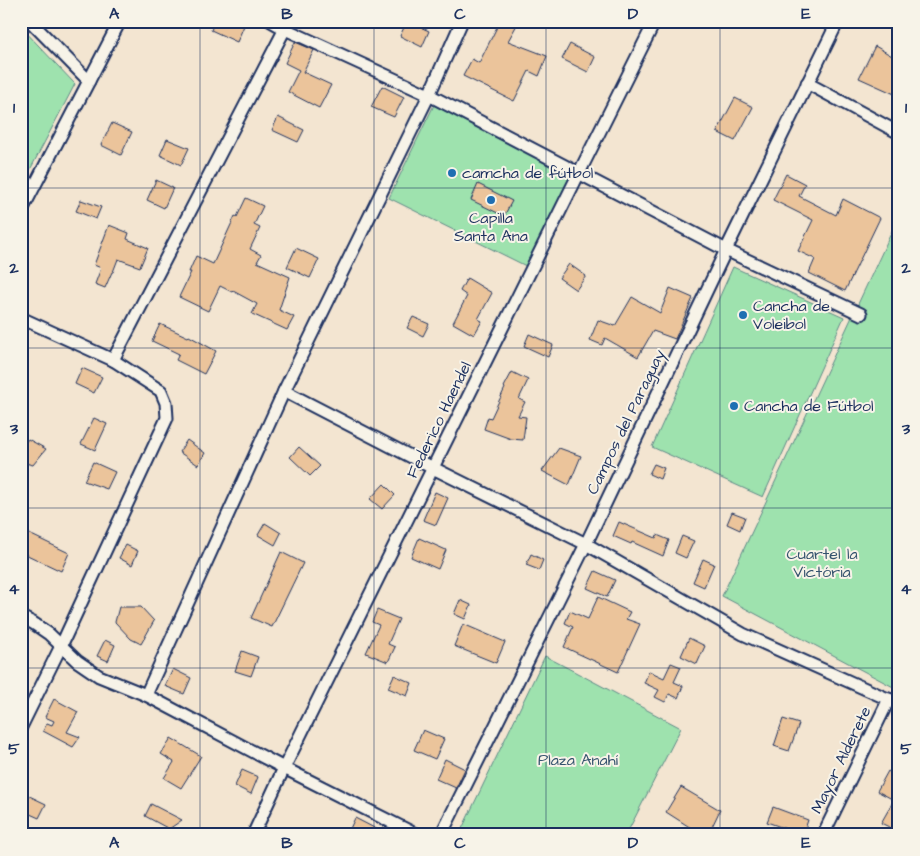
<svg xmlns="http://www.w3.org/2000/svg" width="920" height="856" font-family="'Architects Daughter',sans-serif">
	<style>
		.green { fill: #9ee2ae; stroke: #5c8886 }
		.building { fill: #ebc49b; stroke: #1b2f5e }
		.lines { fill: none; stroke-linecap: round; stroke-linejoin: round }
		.minor-casing { stroke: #1b2f5e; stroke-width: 15 }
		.minor { stroke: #f7f3e8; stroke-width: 11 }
		.grid { fill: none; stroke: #1b2f5e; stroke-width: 1; stroke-opacity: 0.55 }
		.poi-dot { fill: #1f6fb2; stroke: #f7f3e8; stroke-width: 2 }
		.labels { text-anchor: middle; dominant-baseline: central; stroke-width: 4; stroke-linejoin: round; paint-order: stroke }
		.poi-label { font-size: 16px; fill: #1b2f5e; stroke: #f7f3e8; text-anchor: start }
		.street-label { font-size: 16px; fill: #1b2f5e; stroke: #f7f3e8 }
		.park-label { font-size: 16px; fill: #35536e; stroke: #f7f3e8 }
		.neatline { fill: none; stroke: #1b2f5e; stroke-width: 2 }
		.grid-label { font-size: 16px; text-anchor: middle; font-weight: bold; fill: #1b2f5e }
	</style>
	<rect width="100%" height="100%" fill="#f3e5d1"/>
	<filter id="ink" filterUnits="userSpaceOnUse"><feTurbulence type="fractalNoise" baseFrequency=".02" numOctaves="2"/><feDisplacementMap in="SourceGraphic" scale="10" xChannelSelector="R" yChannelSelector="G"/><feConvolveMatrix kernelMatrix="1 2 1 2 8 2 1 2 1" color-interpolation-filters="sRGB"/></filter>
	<g filter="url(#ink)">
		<g class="green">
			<path d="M21,27L75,84L21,187Z"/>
			<path d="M434,105L572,175L526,266L389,198Z"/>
			<path d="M899,216V690L722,596Z"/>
			<path d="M733,267L844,317L763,497L652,447Z"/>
			<path d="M545,656L681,728L626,835H459Z"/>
		</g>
		<g class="building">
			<path d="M215,21H246L237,42L211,30Z"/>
			<path d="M407,21L429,31L422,47L400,36Z"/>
			<path d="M500,21H519L508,41L547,56L539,76L529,71L514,101L463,76L472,59L479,63Z"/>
			<path d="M295,42L314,50L303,72L331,85L319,108L288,92L299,70L285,63Z"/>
			<path d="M570,44L595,57L588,72L562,59Z"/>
			<path d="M875,46L899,60V96L859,78Z"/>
			<path d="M382,86L404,97L394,117L371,107Z"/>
			<path d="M735,98L753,107L735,141L717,132Z"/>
			<path d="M278,117L304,130L298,142L272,130Z"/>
			<path d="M112,123L132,132L121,155L101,145Z"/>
			<path d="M167,139L189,148L181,165L160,155Z"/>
			<path d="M786,174L805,184L799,196L836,215L843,199L880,218L845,291L809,273L815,259L798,251L813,220L773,200Z"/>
			<path d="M156,180L173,188L164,208L147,200Z"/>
			<path d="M478,184L512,201L504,216L471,200Z"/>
			<path d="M246,198L263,206L254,225L260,228L250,249L261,255L257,262L290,277L279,310L294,317L287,330L252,314L257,304L233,291L232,292L220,286L208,311L179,297L191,272H189L196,256L213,264L235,216L237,217Z"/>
			<path d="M81,200L101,207L96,219L76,211Z"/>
			<path d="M109,225L129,233L127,239L148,248L140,267L118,259L113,272H112L105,288L95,284L101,268L94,265Z"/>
			<path d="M296,248L319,259L310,278L287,267Z"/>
			<path d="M569,264L586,276L576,290L559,278Z"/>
			<path d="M467,278L492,293L478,319L482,321L474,335L453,323L467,296L460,291Z"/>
			<path d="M670,288L693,298L675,339L653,331L638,357L605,338L602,345L590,340L598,320L615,326L632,297L660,313Z"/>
			<path d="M413,317L429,324L423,336L407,328Z"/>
			<path d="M160,324L188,337L189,336L216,351L204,374L176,360L179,354L152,341Z"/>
			<path d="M529,334L553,345L548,357L524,346Z"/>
			<path d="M82,368L102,377L94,393L75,384Z"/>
			<path d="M512,372L528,380L519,399L525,402L518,416L526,417L523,440L511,439L484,429L488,417L491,418L505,388L504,387Z"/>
			<path d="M94,418L107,424L95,450L81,444Z"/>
			<path d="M28,439L46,449L33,465L21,462V448Z"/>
			<path d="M187,440L205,453L198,465L179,452Z"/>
			<path d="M299,447L320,466L310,476L290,457Z"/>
			<path d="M559,448L581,456L569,485L542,471Z"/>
			<path d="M93,462L115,472L107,489L84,481Z"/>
			<path d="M654,464L664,468L660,479L649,474Z"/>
			<path d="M384,484L395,495L382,509L370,499Z"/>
			<path d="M435,492L448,498L436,525L423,520Z"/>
			<path d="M732,512L745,517L740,530L727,524Z"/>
			<path d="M619,522L656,538L657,535L669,540L663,556L632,542L631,544L613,536Z"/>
			<path d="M265,523L281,533L275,545L258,535Z"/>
			<path d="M21,530L69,553L61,571L21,552Z"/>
			<path d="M682,536L694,541L686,558L675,553Z"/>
			<path d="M419,538L446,550L438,569L411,557Z"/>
			<path d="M126,545L138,551L132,565L119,558Z"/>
			<path d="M281,552L303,563L272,627L251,618Z"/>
			<path d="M531,554L543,560L539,570L526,565Z"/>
			<path d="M703,559L714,564L704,587L693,582Z"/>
			<path d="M595,571L615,580L607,597L587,588Z"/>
			<path d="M598,597L630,612L626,619L640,624L618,672L564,647L573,627L565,623L570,611L588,619Z"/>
			<path d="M460,600L471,605L465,619L454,614Z"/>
			<path d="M119,607H141L154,621L141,644L131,639L115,622Z"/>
			<path d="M377,610L399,619L388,644L395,647L388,662L366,653L379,625L372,622Z"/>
			<path d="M463,624L505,642L496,663L454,646Z"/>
			<path d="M689,638L705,646L697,664L681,656Z"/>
			<path d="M105,640L115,645L108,661L97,656Z"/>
			<path d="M242,651L258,657L251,676L235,671Z"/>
			<path d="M671,663L681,667L674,682L683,686L678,698L669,694L665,702L655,697L659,690L644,683L649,671L664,678Z"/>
			<path d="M173,669L191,678L184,694L165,686Z"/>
			<path d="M394,675L412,683L407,696L388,688Z"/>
			<path d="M54,699L78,712L67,732L80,737L73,747L43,731L47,723L52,725L54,721L45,717Z"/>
			<path d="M783,719L799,724L789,751L774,746Z"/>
			<path d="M423,730L444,739L435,759L414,750Z"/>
			<path d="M171,738L201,756L181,788L164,778L174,762L161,754Z"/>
			<path d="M445,759L465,769L456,788L436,779Z"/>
			<path d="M242,770L258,777L251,794L235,786Z"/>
			<path d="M888,771L899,777V832L881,823L894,800L877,791Z"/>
			<path d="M681,787L720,810L708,835H702L666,812Z"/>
			<path d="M21,792L46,804L39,818L21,810Z"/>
			<path d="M151,804L182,820L169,829L145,816Z"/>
			<path d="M773,807L808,820L803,835L767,822Z"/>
			<path d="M355,818L388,835H347Z"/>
		</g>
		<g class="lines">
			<g class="minor-casing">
				<g id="minor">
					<path d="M30,21L89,81"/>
					<path d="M271,21L285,29L429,95L726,250L861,314"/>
					<path d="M807,83L899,133"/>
					<path d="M21,212L120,21"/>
					<path d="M21,318L113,360L161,391L166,403L167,418L61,646L21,727"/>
					<path d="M113,360L289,21"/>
					<path d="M284,391L433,468L586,544L743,634L899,704"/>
					<path d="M21,617L33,623L49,634L77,661L99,676L146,695L284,768L417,835"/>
					<path d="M146,695L284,391L429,95L462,21"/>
					<path d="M253,835L284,768L579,173L655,21"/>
					<path d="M441,835L586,544L726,250L838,21"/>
					<path d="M823,835L889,699"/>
				</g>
			</g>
			<use href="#minor" class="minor"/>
		</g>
	</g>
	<path class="grid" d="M200,21V835M374,21V835M546,21V835M720,21V835M21,188H899M21,348H899M21,508H899M21,668H899"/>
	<g class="poi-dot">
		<circle cx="452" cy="173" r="5"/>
		<circle cx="491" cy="200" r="5"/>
		<circle cx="743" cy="315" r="5"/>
		<circle cx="734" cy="406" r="5"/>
	</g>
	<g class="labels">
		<g class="poi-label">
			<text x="462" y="173">camcha de fútbol</text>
			<text x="491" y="218" text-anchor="middle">Capilla<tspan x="491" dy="18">Santa Ana</tspan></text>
			<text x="753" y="306">Cancha de<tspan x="753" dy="18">Voleibol</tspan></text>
			<text x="744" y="406">Cancha de Fútbol</text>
		</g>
		<g class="street-label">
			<text transform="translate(439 420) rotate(-64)">Federico Haendel</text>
			<text transform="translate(626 422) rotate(-64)">Campos del Paraguay</text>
			<text transform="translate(841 760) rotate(-64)">Mayor Alderete</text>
		</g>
		<g class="park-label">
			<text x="822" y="554">Cuartel la<tspan x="822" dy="18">Victória</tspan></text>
			<text x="578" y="760">Plaza Anahí</text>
		</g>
	</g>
	<rect width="920" height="856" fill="none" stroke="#f7f3e8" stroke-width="55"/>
	<rect x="28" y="28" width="864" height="800" class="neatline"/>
	<g class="grid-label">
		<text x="114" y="19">A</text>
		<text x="287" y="19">B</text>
		<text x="460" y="19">C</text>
		<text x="633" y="19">D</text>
		<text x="806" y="19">E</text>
		<text x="14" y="113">1</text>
		<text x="906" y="113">1</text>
		<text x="14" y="273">2</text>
		<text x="906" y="273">2</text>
		<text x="14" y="434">3</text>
		<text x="906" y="434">3</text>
		<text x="14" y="594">4</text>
		<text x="906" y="594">4</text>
		<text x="14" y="754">5</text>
		<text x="906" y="754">5</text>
		<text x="114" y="848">A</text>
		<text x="287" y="848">B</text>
		<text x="460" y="848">C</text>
		<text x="633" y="848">D</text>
		<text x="806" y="848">E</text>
	</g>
</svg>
